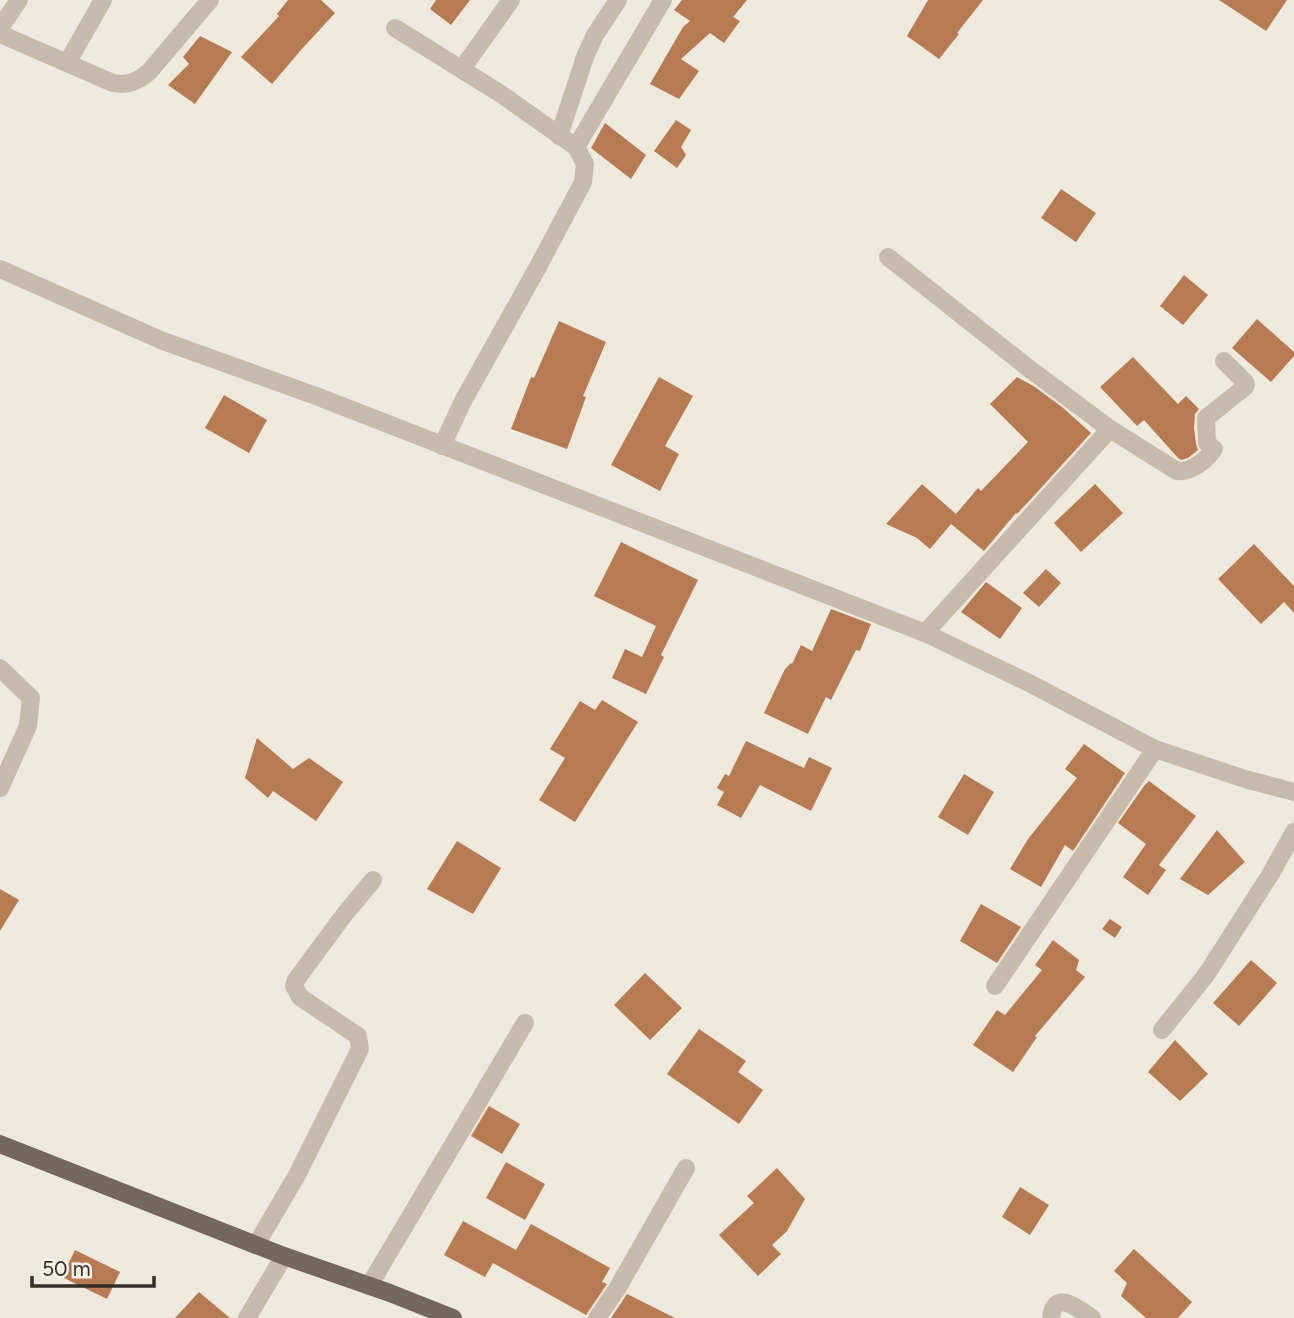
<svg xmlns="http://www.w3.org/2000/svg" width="1294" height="1318" font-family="Figtree,sans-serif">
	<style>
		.building { fill: #b77b53 }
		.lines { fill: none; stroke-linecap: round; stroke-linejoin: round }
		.minor { stroke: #c6bbaa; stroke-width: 18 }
		.primary { stroke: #74685c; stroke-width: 18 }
	</style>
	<rect width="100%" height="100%" fill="#efe9dd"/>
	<g class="building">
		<path d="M288,0H321L335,13L301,50L272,84L241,57L279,16L277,14Z"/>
		<path d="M436,0H470L451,25L430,9Z"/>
		<path d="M682,0H747L733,17L740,21L724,43L710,33L681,59L699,71L679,99L650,84L683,27L690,21L674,10Z"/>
		<path d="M928,0H983L957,33L959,34L939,59L907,36Z"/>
		<path d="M1219,0H1287L1266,31Z"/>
		<path d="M200,36L232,52L195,104L168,85L189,64L183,57Z"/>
		<path d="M676,120L691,130L681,147L686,155L677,168L654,151Z"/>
		<path d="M605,123L646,155L631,179L591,148Z"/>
		<path d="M1061,189L1096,213L1076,242L1041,218Z"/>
		<path d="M1184,275L1208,295L1183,325L1160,306Z"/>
		<path d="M1257,319L1294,352V356L1271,382L1232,348Z"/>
		<path d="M559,321L606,342L583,396L586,397L567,449L511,429L531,377L534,378Z"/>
		<path d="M1133,357L1178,404L1186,396L1199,409L1195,414L1194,428L1196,444L1198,450L1188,458L1181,460L1178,458L1144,420L1137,426L1100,387Z"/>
		<path d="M659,377L693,396L665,446L679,454L660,491L611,465Z"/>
		<path d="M1017,377L1035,387L1062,407L1091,433L1030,500L1017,514L1016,513L984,551L951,524L930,549L917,538L886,524L922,484L956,514L978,488L981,491L1028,442L990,404Z"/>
		<path d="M224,395L267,420L249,453L205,428Z"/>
		<path d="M1095,484L1123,513L1081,552L1054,523Z"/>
		<path d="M621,542L698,580L661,655L664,657L646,694L612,678L625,649L642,657L656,626L594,596Z"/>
		<path d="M1254,544L1294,586V613L1284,602L1261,624L1218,579Z"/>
		<path d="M1046,569L1061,583L1039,607L1023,593Z"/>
		<path d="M986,582L1022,608L1000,639L961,612Z"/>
		<path d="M831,609L871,624L860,651L856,650L831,700L826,697L808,734L764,713L785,669L791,663L792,664L801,645L812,651Z"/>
		<path d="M602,700L638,722L575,822L539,800L565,758L550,749L580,701L595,710Z"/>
		<path d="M257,738L293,769L309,758L343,782L316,821L273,791L268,798L245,778Z"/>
		<path d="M746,741L804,768L809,757L832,768L811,811L760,785L741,818L717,805L724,792L717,788L725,774L729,776Z"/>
		<path d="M1084,744L1125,773L1073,851L1065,845L1041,887L1010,869L1028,839L1077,778L1065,769Z"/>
		<path d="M964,774L994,792L968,835L938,817Z"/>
		<path d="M1149,781L1196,816L1159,865L1166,870L1148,895L1123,877L1146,844L1118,823L1144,786Z"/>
		<path d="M1217,830L1245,862L1208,895L1180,879Z"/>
		<path d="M457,841L501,868L473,914L427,889Z"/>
		<path d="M0,889L19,900L0,931Z"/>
		<path d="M981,904L1021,927L997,963L960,941Z"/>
		<path d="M1110,919L1122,927L1115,938L1102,929Z"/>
		<path d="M1053,940L1079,960L1076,970L1085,977L1035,1036L1037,1037L1013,1072L973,1045L997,1010L1005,1015L1042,970L1035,965Z"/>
		<path d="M1251,960L1277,983L1239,1026L1213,1003Z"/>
		<path d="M645,973L682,1008L650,1040L614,1005Z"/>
		<path d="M699,1029L746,1061L738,1072L763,1090L739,1124L667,1074Z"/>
		<path d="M1175,1040L1208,1074L1180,1101L1148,1072Z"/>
		<path d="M489,1106L520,1124L502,1154L471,1136Z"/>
		<path d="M506,1162L545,1184L525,1220L486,1198Z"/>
		<path d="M777,1168L805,1199L787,1231L772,1245L781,1254L758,1276L719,1235L754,1203L747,1196Z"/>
		<path d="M1020,1187L1049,1205L1030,1235L1002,1217Z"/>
		<path d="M463,1221L516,1250L531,1224L610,1268L602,1282L607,1284L586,1315L493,1263L485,1277L444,1255Z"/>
		<path d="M1134,1249L1192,1302L1178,1318H1146L1121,1296L1127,1283L1114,1271Z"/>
		<path d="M75,1250L120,1272L107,1299L62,1277Z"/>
		<path d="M199,1292L230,1318H175Z"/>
		<path d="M627,1294L675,1318H611Z"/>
	</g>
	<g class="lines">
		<g class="minor">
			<path d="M0,28L19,0"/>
			<path d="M395,28L501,94L576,147L585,164L583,182L539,265L463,401L442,446"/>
			<path d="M0,34L113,83C128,86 138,81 149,72L210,0"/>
			<path d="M67,63L103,0"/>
			<path d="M462,69L511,0"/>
			<path d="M559,136L585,57L595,35L618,0"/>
			<path d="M576,147L663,0"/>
			<path d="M888,257L1027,367L1110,429L1177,471C1190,473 1207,460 1214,449L1207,443L1206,418L1245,387L1246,384L1244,381L1224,361"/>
			<path d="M0,269L163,341L316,396L925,633L1029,683L1155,749L1245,779L1294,792"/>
			<path d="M925,633L1110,429"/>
			<path d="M0,668L31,698L28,726L0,788"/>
			<path d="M995,986L1155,749"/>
			<path d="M1162,1030L1206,975L1270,875L1294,832"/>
			<path d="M256,1245L297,1175L360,1049L358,1036L300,997L294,986L296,980L344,915L373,880"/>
			<path d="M369,1286L525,1023"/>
			<path d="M247,1318L284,1256"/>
			<path d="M597,1318L617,1289L686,1168"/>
			<path d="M1051,1318C1054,1288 1079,1309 1092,1318"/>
		</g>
		<path class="primary" d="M0,1144L284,1256L390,1293L453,1318"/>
	</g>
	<path d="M32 1276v10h122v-10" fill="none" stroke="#342e29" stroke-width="3.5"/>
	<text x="42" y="1276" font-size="21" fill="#342e29" stroke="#f7f3e9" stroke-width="5" paint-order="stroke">50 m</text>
</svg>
